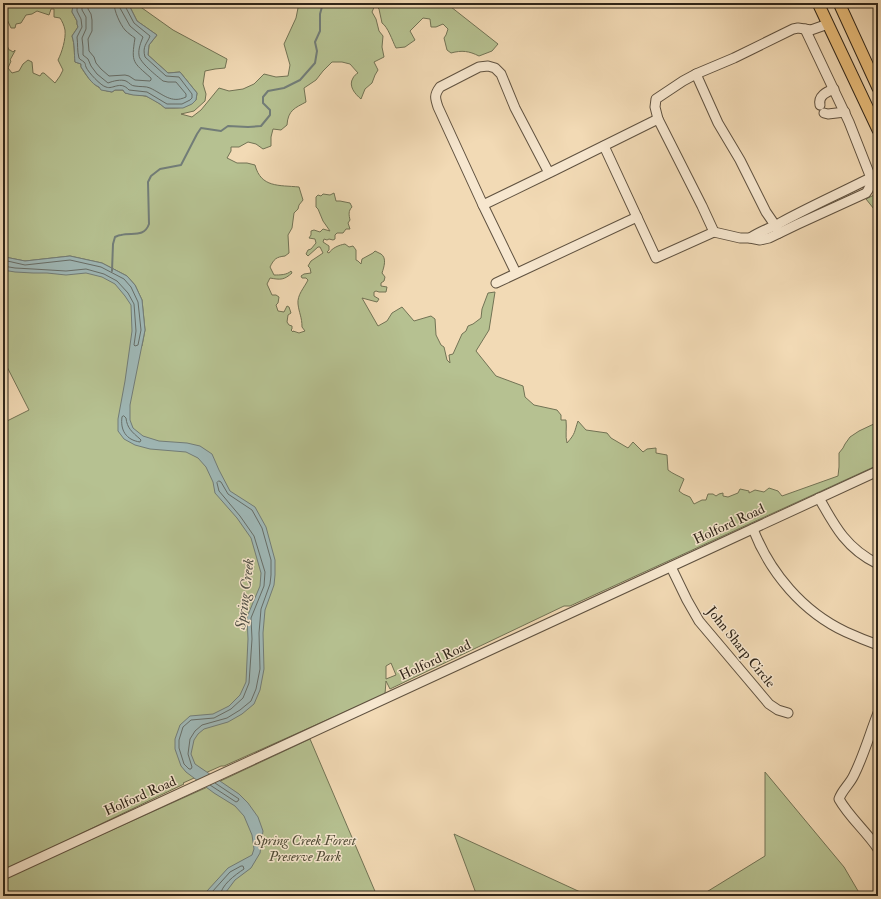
<svg xmlns="http://www.w3.org/2000/svg" width="881" height="899" font-family="'IM FELL Double Pica',serif">
	<style>
		.green { fill: #b6c191; stroke: #727355; fill-rule: evenodd }
		.water { fill: #9fb8b7; stroke: #727d78 }
		.lines { fill: none; stroke-linecap: round; stroke-linejoin: round }
		.shore { stroke: #676e68; stroke-width: 1 }
		.stream { stroke: #727d78; stroke-width: 2 }
		.minor-casing { stroke: #605240; stroke-width: 11 }
		.major-casing { stroke: #2f2519; stroke-width: 13 }
		.minor { stroke: #f7e7cf; stroke-width: 9 }
		.major { stroke: #e9bd7a; stroke-width: 11 }
		.labels { text-anchor: middle; dominant-baseline: central; stroke-width: 3; stroke-linejoin: round; paint-order: stroke }
		.street-label { font-size: 14px; fill: #2f2519; stroke: #f7e7cf }
		.park-label { font-size: 14px; font-style: italic; fill: #514c37; stroke: #f7e7cf }
		.water-label { font-size: 15px; font-style: italic; fill: #515148; stroke: #f7e7cf }
	</style>
	<rect width="100%" height="100%" fill="#f2dab5"/>
	<filter id="stains"><feTurbulence type="fractalNoise" baseFrequency=".005" numOctaves="4"/><feColorMatrix values="0 0 0 0 .2 0 0 0 0 .09 0 0 0 0 .02 0 0 0 .5 -.17"/></filter>
	<radialGradient id="worn" r=".72"><stop offset=".6" stop-color="#630" stop-opacity="0"/><stop offset="1" stop-color="#630" stop-opacity=".3"/></radialGradient>
	<g class="green">
		<path d="M3,3H72L73,5L72,12L77,21V24L78,27L72,36C75,45 74,53 75,62L81,64V67C89,80 97,90 112,92L115,90H123L125,93C132,95 139,94 145,96C150,97 162,105 165,108C178,108 186,109 196,100L197,93L180,72L168,73L148,55L149,45L157,35L137,21L129,5L125,3H135L173,30L227,59L225,68L215,69L205,71L203,84L206,94L205,101L194,111L181,114L192,117L201,110L219,88L229,91L243,89L254,84L264,74L276,77L288,76L290,65L284,44L296,18L299,3H446L498,44L492,51L479,56C469,51 462,50 451,53L447,50L444,38L446,35L448,29L443,24L436,27H431L430,19L423,18L410,31L415,40L405,47L396,48C392,40 388,27 382,23L379,9L375,5L372,12L376,19L379,31L383,36L382,47L384,57L374,62L378,70L375,75L372,83L365,89L361,99C355,94 348,86 353,78C354,76 356,74 358,73L350,64L342,62H332L323,71L316,80L304,88L306,102C295,108 288,110 287,125L281,130L273,129L271,137V146L263,149L256,144L248,142L239,147H231V151L227,158L237,163H247L255,165C261,188 279,185 299,187L303,200L299,205L298,209L294,213L292,228L288,235L289,253L285,256C276,257 274,259 270,267L274,275C280,275 287,275 291,271L292,273C284,280 281,280 270,278L267,284L272,295H276L279,297L278,303L276,305L278,311L284,312L287,306L289,307L291,313L288,315L287,322L289,325L292,326V329L291,330L293,332V331L299,333L305,331L302,327C302,317 299,313 298,304C297,295 304,288 308,280L306,278H302L301,276L304,274L311,273L310,268L308,266L311,261L323,253L320,247H318L308,256L306,254L308,250L311,249L316,243L315,239L309,238L311,235V231L314,230L320,232L323,229L330,231L323,221L318,209L316,207V197L318,195L321,196L323,194L330,195L334,193L336,201H340L350,203L352,207C348,211 349,215 350,220L348,223L350,229H346L343,233H337L335,235V239L333,240L329,239L327,240L324,239L323,242L329,246V250L327,252L329,253C332,248 339,245 345,244L349,247L353,246L356,250V260L358,261L361,264L362,259L373,253L375,251C377,252 379,253 381,254C387,258 384,267 382,273L385,277L384,281L381,283V286L387,287L386,292H379L376,291L374,292V296L379,299L377,302L362,298L378,326L387,321L392,313L402,307L414,321L431,316L435,319L436,335L441,345L444,347L447,360L450,363L449,355L453,354L462,334L466,331L468,326L473,324L481,318L482,309L488,293L495,292L489,330L476,351L496,376L523,386L525,397L534,405L557,410L561,415V420H566C567,428 565,436 567,443C576,433 574,432 578,421L586,430L607,433L611,438L628,448L633,442L643,452L647,449L656,448V453L667,455L668,470C673,474 679,476 684,479L679,491L683,494L690,497L694,504L702,500H706L708,494H713L716,496L719,494L723,493V496L728,497L738,493L740,489L749,491V493L755,490L764,492L769,488L778,491L782,496L838,476L839,467V453L843,448L845,444L850,437L859,431L878,422V465L570,606H564L390,689L386,681L385,694L224,766H221L183,783L184,784L3,871V423L29,410L3,359V265L10,269L19,271L61,262L99,267L112,272L119,278L125,285L132,304L135,324L133,349L142,346L145,330L142,300L135,285L127,276L102,263L70,256L25,261L5,257L3,255V37L9,50H10L13,52L15,50V51L10,60L11,61L8,68L12,73L19,71L23,64L28,60L32,62L33,73L40,76L42,73H44L55,83L60,76L63,70L58,60C62,52 66,39 65,30C64,25 62,21 60,18L54,17V9H51L49,15L37,11L32,14L26,15L21,23L16,24L15,28H11L3,11ZM391,663L396,675L386,679V666Z"/>
		<path d="M878,193V214L866,199Z"/>
		<path d="M310,739L377,896H3V879L212,785Z"/>
		<path d="M765,772L844,867L861,896H700L765,856Z"/>
		<path d="M454,834L589,896H477Z"/>
	</g>
	<g class="water">
		<path d="M72,3H125L129,5L137,21L157,35L149,45L148,55L168,73L180,72L197,93L196,100L192,104L183,108H165L160,104L146,96L133,95L125,93L123,90H115L112,92L101,90L99,87C91,84 86,74 81,67V64L75,62C74,53 75,45 72,36L78,27L77,24V21L72,12L73,5Z"/>
		<path d="M3,255L5,257L25,261L70,256L102,263L127,276L135,285L142,300L145,330L130,405V420L133,428L143,436L159,441L187,443L200,446L212,454L219,470L230,491L255,507L266,527L275,560V575L274,585L265,610L263,633L264,669L260,690L254,704L242,714L228,722L204,729L198,734L194,740L191,754L195,764L239,794L248,803L258,817L263,831L260,853L251,868L235,880L223,896H207V891L228,868L252,855L254,849L252,835L244,816L235,806L214,793L186,772L181,766L175,749V739L180,725L190,716L213,714L229,706L240,695L246,682L248,639L247,617L260,586L261,573L251,538L237,518L215,493L213,482L206,467L198,458L186,452L150,449L135,445L124,439L118,431V419L125,381L132,331L131,305L125,296L115,284L102,277L86,273L66,275L47,273H33L15,272L3,270Z"/>
	</g>
	<g class="lines">
		<g class="shore">
			<path d="M77,3V11L81,19L82,27L77,37C78,44 77,51 79,58C80,60 82,60 84,62C86,64 85,65 86,67C88,72 101,86 106,87C113,90 120,80 129,90L147,92L167,104H182L190,100L192,98V94L179,77L166,76L145,57C142,46 147,44 150,36L134,23L125,6V3"/>
			<path d="M82,3V10L86,17V29L82,38L83,47V55L88,59L91,66L97,74L108,83C113,81 121,79 126,81C130,83 131,86 135,86C140,87 146,86 150,88C163,94 171,104 186,97V94L176,82H168L163,81C157,76 139,62 139,55C138,49 141,42 143,37L130,26L120,8V3"/>
			<path d="M88,3V9L91,14L92,20V31L88,39L89,51L94,57L96,63L101,69L109,76L125,75L129,76L135,80L150,81L151,80V78C133,62 131,63 135,38C132,36 128,33 125,30C120,24 114,11 114,3"/>
			<path d="M3,260L25,265L70,260L101,267L124,279L131,287L138,302L141,330L138,345L135,346L134,345L136,331L134,304L128,293L117,281L104,274L86,269L66,271L33,269L15,268L3,266"/>
			<path d="M124,416L126,418C127,428 132,432 140,439L141,440L140,442C126,440 120,430 122,417Z"/>
			<path d="M219,481L221,482L228,494L252,510L262,528L271,560V575L270,584L261,609L259,633L260,669L256,689L251,701L240,710L227,718L202,725L195,731L190,739L188,754L192,767L191,769H189L184,764L179,748V740L183,727L191,720L214,718L231,709L243,698L249,683L252,639L251,618L264,586L265,572L254,536L240,516L219,491L217,483Z"/>
			<path d="M210,785L236,802L238,801L239,799L215,783"/>
			<path d="M211,896L212,892L230,872L241,866H243L244,869C235,875 221,885 220,896"/>
		</g>
		<path class="stream" d="M112,271L113,244L115,237C117,236 119,235 121,235C132,232 144,238 149,224L148,182L151,176L160,169L181,165L197,134L201,128L221,131L228,126L248,127L261,126L270,115V110L263,103V97L268,91L284,88L300,80L315,63L317,51L315,42L320,31V14L323,3"/>
		<g class="minor-casing">
			<g id="minor">
				<path d="M696,74L683,81L656,99L655,107L658,119L702,206L714,232L740,238H750L760,240L769,238L798,224L866,193C870,188 871,184 871,178L849,122L805,29"/>
				<path d="M820,105C818,96 826,92 834,89"/>
				<path d="M824,113L828,114L845,112"/>
				<path d="M604,146L656,258L714,232"/>
				<path d="M549,173L483,205L438,107C435,98 434,95 440,87L479,67L488,66L495,68L501,74L515,108L549,173L658,119"/>
				<path d="M483,205L516,273"/>
				<path d="M779,233L775,225L766,212L740,160L718,123L696,74L734,58L793,29L798,28L811,30L828,24"/>
				<path d="M750,238C759,232 770,228 780,223C811,206 843,192 874,176L878,171"/>
				<path d="M496,283L637,217"/>
				<path d="M819,498C835,527 847,549 878,564"/>
				<path d="M753,529C770,573 803,612 846,632C857,637 867,641 878,645"/>
				<path d="M671,567L687,600L699,621L769,704L778,710L788,713"/>
				<path d="M878,713C870,733 864,755 854,775C850,784 842,790 839,799C849,817 867,832 878,849"/>
				<path d="M3,875L878,471"/>
			</g>
		</g>
		<g class="major-casing">
			<g id="major">
				<path d="M818,3L878,130"/>
				<path d="M839,3L878,88"/>
			</g>
		</g>
		<use href="#minor" class="minor"/>
		<use href="#major" class="major"/>
	</g>
	<g class="labels">
		<g class="street-label">
			<text transform="translate(729 524) rotate(-25)">Holford Road</text>
			<text transform="translate(741 647) rotate(51)">John Sharp Circle</text>
			<text transform="translate(435 660) rotate(-25)">Holford Road</text>
			<text transform="translate(140 796) rotate(-24)">Holford Road</text>
		</g>
		<g class="park-label">
			<text x="305" y="840">Spring Creek Forest<tspan x="305" dy="16">Preserve Park</tspan></text>
		</g>
		<g class="water-label">
			<text transform="translate(245 594) rotate(-83)">Spring Creek</text>
		</g>
	</g>
	<rect width="881" height="899" fill="none" stroke="#f2dab5" stroke-width="16"/>
	<rect x="4" y="4" width="873" height="891" fill="none" stroke="#2f2519" stroke-width="2"/>
	<rect x="8" y="8" width="865" height="883" fill="none" stroke="#2f2519"/>
	<rect width="100%" height="100%" filter="url(#stains)"/>
	<rect width="100%" height="100%" fill="url(#worn)"/>
</svg>
